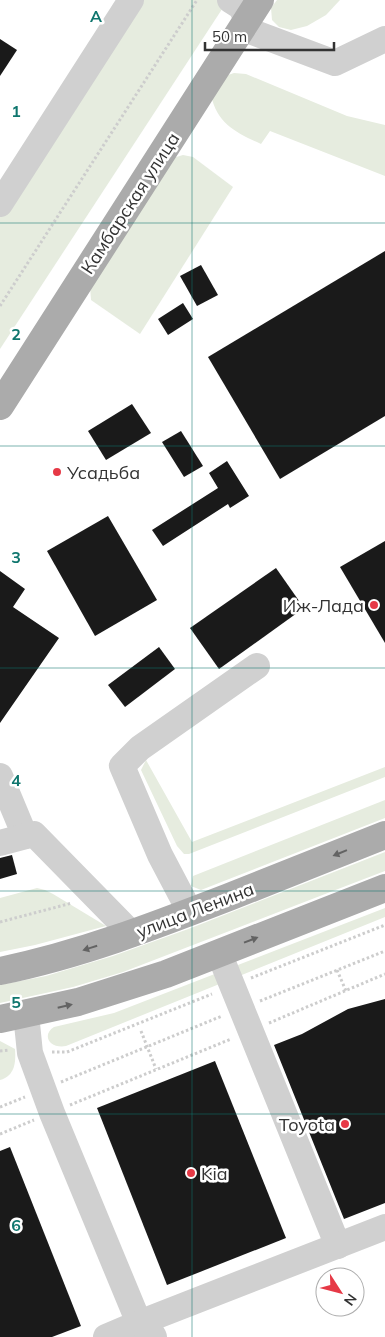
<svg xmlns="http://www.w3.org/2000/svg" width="385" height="1337" font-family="Mulish,sans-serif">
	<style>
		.green { fill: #e6ecdf }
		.building { fill: #1a1a1a }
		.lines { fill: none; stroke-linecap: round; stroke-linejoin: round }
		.path { stroke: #cdcdcd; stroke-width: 3; stroke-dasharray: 2.5 2.5; stroke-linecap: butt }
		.minor { stroke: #d0d0d0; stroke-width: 26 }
		.major { stroke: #ababab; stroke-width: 28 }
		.oneway { fill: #636363 }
		.grid { fill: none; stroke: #0f766e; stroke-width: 1; stroke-opacity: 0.55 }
		.poi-dot { fill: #e63946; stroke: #fff; stroke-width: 2 }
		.labels { text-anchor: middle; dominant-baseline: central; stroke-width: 5; stroke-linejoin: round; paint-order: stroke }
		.street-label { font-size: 18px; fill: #333; stroke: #fff }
		.poi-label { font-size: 18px; fill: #333; stroke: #fff; text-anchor: start }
		.grid-label { font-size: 16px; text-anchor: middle; font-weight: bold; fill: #0f766e; stroke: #fff; stroke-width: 5; stroke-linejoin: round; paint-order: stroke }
	</style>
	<rect width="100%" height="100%" fill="#fff"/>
	<g class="green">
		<path d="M123,0H228L0,349V191Z"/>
		<path d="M277,0H340L326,15L307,26L291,30L279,27L272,20L271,8Z"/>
		<path d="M234,73L246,74L347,116L385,125V176L270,131L261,144C237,133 217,124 211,95L225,76Z"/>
		<path d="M183,155L193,157L233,187L140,334L91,300L90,286L173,158Z"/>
		<path d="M146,760L192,842L385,767V777L189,854H184L177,846L141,770Z"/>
		<path d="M385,800V818L201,890L191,886L193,876Z"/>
		<path d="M385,852V871L351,884L123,972L73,987L0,1003V985L46,976L113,956L191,928Z"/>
		<path d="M37,888L45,890L53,894L106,926L35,945L0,952V898Z"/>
		<path d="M385,908V917L66,1046C50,1049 41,1035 54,1027L114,1013Z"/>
		<path d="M0,1041L15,1049C16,1062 15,1076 0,1080Z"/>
	</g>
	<g class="building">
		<path d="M0,39L17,50L0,76Z"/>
		<path d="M385,251V416L280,479L208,357Z"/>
		<path d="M201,265L218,295L197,306L180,276Z"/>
		<path d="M183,303L193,319L168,335L158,319Z"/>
		<path d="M132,404L151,433L106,460L88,431Z"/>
		<path d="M181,431L203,466L184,477L162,442Z"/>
		<path d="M227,461L249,496L230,508L228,504L163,546L152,530L218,488L209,473Z"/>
		<path d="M108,516L157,600L95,636L47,551Z"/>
		<path d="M385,541V643L340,567Z"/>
		<path d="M276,568L304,608L219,669L190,628Z"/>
		<path d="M0,571L25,589L13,607L59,638L0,723Z"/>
		<path d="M159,647L175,669L125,707L108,685Z"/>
		<path d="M12,855L17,874L0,879V858Z"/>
		<path d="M385,999V1203L344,1219L274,1045L302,1034L348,1009Z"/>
		<path d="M215,1061L286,1238L167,1285L97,1108Z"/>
		<path d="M10,1147L81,1326L52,1337H0V1151Z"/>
	</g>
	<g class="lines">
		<g class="path">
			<path d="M0,306L197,0"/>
			<path d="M0,922L72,903"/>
			<path d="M337,970L346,991"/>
			<path d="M251,978L385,925"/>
			<path d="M260,1001L385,951"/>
			<path d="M269,1023L385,974"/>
			<path d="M141,1031L156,1069"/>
			<path d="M0,1051L9,1050"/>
			<path d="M52,1052H67L212,994"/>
			<path d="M61,1082L222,1016"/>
			<path d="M70,1105L231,1039"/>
			<path d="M0,1107L25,1097"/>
			<path d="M0,1134L34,1120"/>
		</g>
		<g class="minor">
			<path d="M230,0L241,7L247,20"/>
			<path d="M242,28L335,63L385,39"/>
			<path d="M0,204L131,0"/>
			<path d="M0,776L25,836"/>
			<path d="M0,843L34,834L132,934"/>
			<path d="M190,912L160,855L122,766L140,748L257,666"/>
			<path d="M219,953L338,1246"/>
			<path d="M26,1014L30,1053L52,1113L139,1323L106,1337"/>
			<path d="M154,1337L153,1335L139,1323L385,1227"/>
		</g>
		<g class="major">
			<path d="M0,406L260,0"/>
			<path d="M0,971C79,955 154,926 229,897C281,876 333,856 385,835"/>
			<path d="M0,1019L78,1002L166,974L385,888"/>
		</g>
	</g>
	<defs><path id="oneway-solid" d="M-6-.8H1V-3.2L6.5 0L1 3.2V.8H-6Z" transform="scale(1.25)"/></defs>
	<g class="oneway">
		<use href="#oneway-solid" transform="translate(340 853) rotate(158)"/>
		<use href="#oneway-solid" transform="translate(251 940) rotate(-21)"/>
		<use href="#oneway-solid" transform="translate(90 948) rotate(163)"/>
		<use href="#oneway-solid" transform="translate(65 1006) rotate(-13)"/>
	</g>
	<path class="grid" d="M192,0V1337M0,223H385M0,446H385M0,668H385M0,891H385M0,1114H385"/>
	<g class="poi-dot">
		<circle cx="57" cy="472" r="5"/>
		<circle cx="374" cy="605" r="5"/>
		<circle cx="345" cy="1124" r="5"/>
		<circle cx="191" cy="1173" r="5"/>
	</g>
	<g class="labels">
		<g class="street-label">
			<text transform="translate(130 203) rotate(-57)">Камбарская улица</text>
			<text transform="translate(195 910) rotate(-21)">улица Ленина</text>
		</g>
		<g class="poi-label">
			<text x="67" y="472">Усадьба</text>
			<text x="364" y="605" text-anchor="end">Иж-Лада</text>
			<text x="335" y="1124" text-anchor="end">Toyota</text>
			<text x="201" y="1173">Kia</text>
		</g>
	</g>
	<g class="grid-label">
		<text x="96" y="22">A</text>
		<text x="16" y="117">1</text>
		<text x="16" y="340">2</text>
		<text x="16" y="563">3</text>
		<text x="16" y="786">4</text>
		<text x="16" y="1008">5</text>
		<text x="16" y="1231">6</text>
	</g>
	<g transform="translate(340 1292) rotate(126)"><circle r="24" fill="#ffffff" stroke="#adadad"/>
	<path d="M0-4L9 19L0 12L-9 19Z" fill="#e63946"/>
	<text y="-8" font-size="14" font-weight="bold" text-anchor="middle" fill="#333333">N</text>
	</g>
	<path d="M205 42v8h129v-8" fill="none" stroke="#333333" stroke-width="2.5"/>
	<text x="212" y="42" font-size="15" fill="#333333" stroke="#ffffff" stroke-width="4" paint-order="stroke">50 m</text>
</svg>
